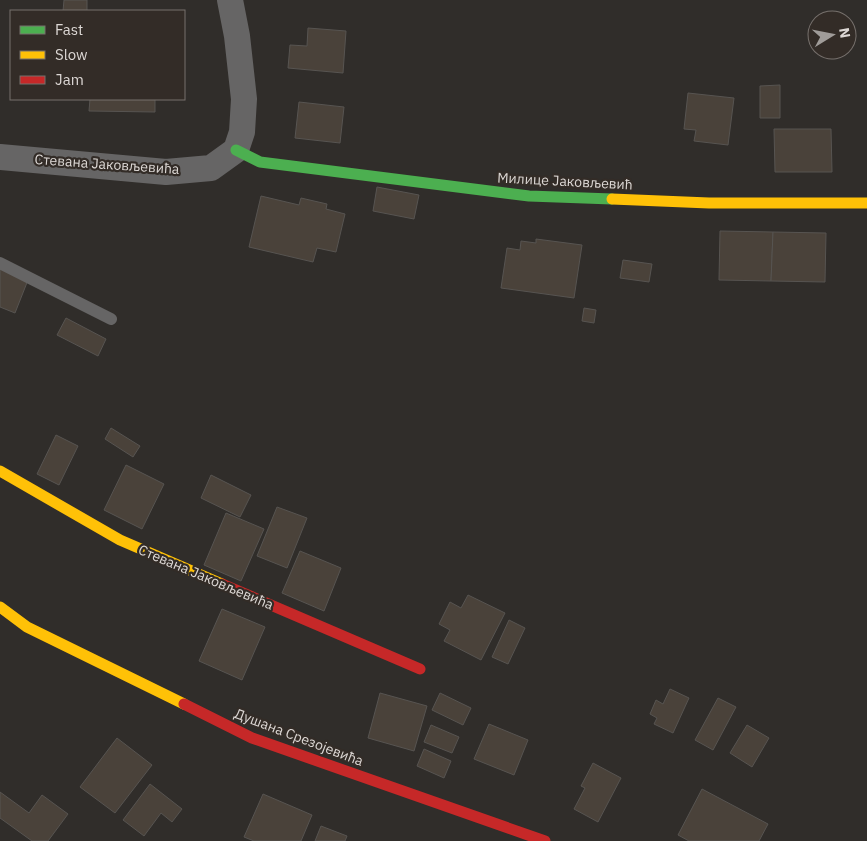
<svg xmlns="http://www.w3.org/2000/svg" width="867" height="841" font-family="'IBM Plex Sans',sans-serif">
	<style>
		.building { fill: #4a423a; stroke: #575451 }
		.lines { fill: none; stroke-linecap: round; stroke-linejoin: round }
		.lane { stroke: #666565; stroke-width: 12 }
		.street { stroke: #666565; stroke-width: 26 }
		.fast { stroke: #4caf50; stroke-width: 11 }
		.slow { stroke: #ffc107; stroke-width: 11 }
		.jam { stroke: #c62828; stroke-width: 11 }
		.labels { text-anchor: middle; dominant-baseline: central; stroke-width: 4.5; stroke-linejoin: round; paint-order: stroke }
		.street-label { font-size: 14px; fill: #ddd8d5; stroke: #332c27 }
	</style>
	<rect width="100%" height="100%" fill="#302d2a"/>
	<g class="building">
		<path d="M64,0H87V11H63Z"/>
		<path d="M308,28L346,31L343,73L288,68L290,45L307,46Z"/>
		<path d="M780,85V118H760V86Z"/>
		<path d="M688,93L734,98L728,145L694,141L696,130L684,129Z"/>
		<path d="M90,99H155V112L89,111Z"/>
		<path d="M299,102L344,107L340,143L295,138Z"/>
		<path d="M774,129H831L832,172H775Z"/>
		<path d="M377,187L419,195L414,219L373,211Z"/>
		<path d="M261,196L299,205L301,198L327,204L326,209L345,214L336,252L317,248L313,262L249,247Z"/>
		<path d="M720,231L773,232L771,281L719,280Z"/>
		<path d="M773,232L826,233L825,282L771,281Z"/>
		<path d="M536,239L582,245L574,298L501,288L507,248L520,250L521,241L536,243Z"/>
		<path d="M623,260L652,264L649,282L620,278Z"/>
		<path d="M0,269L28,280L15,313L0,307Z"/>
		<path d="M584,308L596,310L594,323L582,321Z"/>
		<path d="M66,318L106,339L98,356L57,335Z"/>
		<path d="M111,428L140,446L133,457L105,439Z"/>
		<path d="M56,435L78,446L59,485L37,474Z"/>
		<path d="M126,465L164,484L142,529L104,510Z"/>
		<path d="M211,475L251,495L240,517L201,498Z"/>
		<path d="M277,507L307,518L287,568L257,556Z"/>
		<path d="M226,513L264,529L241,581L204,565Z"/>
		<path d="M300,551L341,568L324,611L282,593Z"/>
		<path d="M468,595L505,613L481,660L444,641L450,630L439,624L450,602L461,608Z"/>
		<path d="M222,609L265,627L242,680L199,661Z"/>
		<path d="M509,620L525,628L508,664L492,657Z"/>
		<path d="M670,689L689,698L673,733L654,724L657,718L650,714L656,700L663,704Z"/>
		<path d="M380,693L427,706L414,751L368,738Z"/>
		<path d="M440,693L471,708L463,725L432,710Z"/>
		<path d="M718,698L736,707L713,750L695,740Z"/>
		<path d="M489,724L528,740L514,775L474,759Z"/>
		<path d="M431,725L459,737L452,753L424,742Z"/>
		<path d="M747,725L769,738L752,767L730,753Z"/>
		<path d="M117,738L152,765L115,813L80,787Z"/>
		<path d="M424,749L451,761L444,778L417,766Z"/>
		<path d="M593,763L621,778L598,822L574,809L585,788L581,786Z"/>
		<path d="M150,784L182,809L172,822L161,813L144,836L123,820Z"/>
		<path d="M702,789L768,824L759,841H689L678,835Z"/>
		<path d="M0,792L29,813L42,795L68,814L48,841H32L0,818Z"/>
		<path d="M263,794L312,815L301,841H254L244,837Z"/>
		<path d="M321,826L347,836L345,841H315Z"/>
	</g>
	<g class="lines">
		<path class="lane" d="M0,263L111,319"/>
		<path class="street" d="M0,157L166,172L211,168L236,150L242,132L244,99L237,36L230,0"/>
		<path class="fast" d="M236,150L260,162L529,196L612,199"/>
		<g class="slow">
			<path d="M612,199L709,203H867"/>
			<path d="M0,471L120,540L222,584"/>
			<path d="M0,607L27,627L184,704"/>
		</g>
		<g class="jam">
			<path d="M222,584L420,669"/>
			<path d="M184,704L252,738L545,841"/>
		</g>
	</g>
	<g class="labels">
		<g class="street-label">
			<text transform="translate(107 164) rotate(4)">Стевана Јаковљевића</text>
			<text transform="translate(565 181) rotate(3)">Милице Јаковљевић</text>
			<text transform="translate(206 577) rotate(23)">Стевана Јаковљевића</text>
			<text transform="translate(299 737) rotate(21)">Душана Срезојевића</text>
		</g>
	</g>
	<rect x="10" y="10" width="175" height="90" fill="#332c27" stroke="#77716d"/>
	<rect x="20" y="26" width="25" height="8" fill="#4caf50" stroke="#77716d"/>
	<text x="55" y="35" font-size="15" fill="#ddd8d5">Fast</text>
	<rect x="20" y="51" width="25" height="8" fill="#ffc107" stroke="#77716d"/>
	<text x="55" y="60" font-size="15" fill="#ddd8d5">Slow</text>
	<rect x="20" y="76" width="25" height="8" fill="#c62828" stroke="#77716d"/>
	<text x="55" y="85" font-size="15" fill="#ddd8d5">Jam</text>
	<g transform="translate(832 35) rotate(80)"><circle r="24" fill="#332c27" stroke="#77716d"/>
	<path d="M0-4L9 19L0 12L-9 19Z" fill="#a09c99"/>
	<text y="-8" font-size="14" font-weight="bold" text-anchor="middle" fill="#ddd8d5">N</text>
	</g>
</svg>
